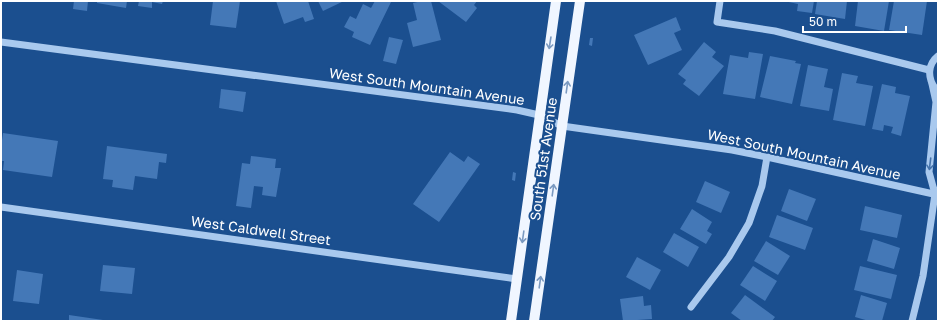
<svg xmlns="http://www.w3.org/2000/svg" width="939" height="322" font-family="'Golos Text',sans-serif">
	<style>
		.building { fill: #4478b7 }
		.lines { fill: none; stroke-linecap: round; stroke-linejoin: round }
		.minor { stroke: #a9c9ee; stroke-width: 7 }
		.major { stroke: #f0f6ff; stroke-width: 10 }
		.oneway { stroke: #7b9ac1 }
		.oneway2 { stroke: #4674ac }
		.labels { text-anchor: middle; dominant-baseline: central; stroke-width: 4; stroke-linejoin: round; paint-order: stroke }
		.street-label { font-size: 14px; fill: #fff; stroke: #1b4f8f }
	</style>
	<rect width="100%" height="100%" fill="#1b4f8f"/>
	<g class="building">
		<path d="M74,1H88L87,11L73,9Z"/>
		<path d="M97,1H127L126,8L97,3Z"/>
		<path d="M139,1H163L162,4L152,2V8L138,6Z"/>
		<path d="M213,1H240L236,28L210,25Z"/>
		<path d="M276,1H308L314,19L305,22L303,17L284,24Z"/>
		<path d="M318,1H344L323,11Z"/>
		<path d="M375,1L391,2L370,45L352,37L354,32L344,27L350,16L356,19L363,4L371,8Z"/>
		<path d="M422,1H431L441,40L413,47L407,23L417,20L413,3Z"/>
		<path d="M438,1H477L474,5L477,8L466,22Z"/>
		<path d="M784,1H814L812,13L797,11L798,4Z"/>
		<path d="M817,1H847L845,19L815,14Z"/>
		<path d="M858,1H889L884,31L855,26Z"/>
		<path d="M894,1H927L922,35L889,30Z"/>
		<path d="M676,17L681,30L674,33L682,50L648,65L634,35Z"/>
		<path d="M389,37L403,40L396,64L383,61Z"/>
		<path d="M590,38H593L592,46L589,45Z"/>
		<path d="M704,42L716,52L712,57L724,66L699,96L683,84L686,80L678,74Z"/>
		<path d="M749,52L763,54L755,99L723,94L730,55L748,58Z"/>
		<path d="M770,56L796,61L795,63L801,64L792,104L760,97Z"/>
		<path d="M808,65L828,69L824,87L833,89L829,111L800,106Z"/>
		<path d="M842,73L858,76L856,83L873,86L865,126L833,120Z"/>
		<path d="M882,84L896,87L895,93L910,96L901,136L891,133L893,127L884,125L883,131L872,129Z"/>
		<path d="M221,89L246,92L243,112L219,108Z"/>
		<path d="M3,133L58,141L52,177L3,170L4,161H1V147Z"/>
		<path d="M107,146L167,154L166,163L159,162L157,179L135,176L133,190L112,187L113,180L103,179Z"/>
		<path d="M450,152L464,162L468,156L480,164L439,222L413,204Z"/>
		<path d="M251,156L276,159L275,168H281L276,197L262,195L263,187L254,186L251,208L236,206L242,163L250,164Z"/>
		<path d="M513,172L516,173L515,181L512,180Z"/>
		<path d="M705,181L730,192L721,213L696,202Z"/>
		<path d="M789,189L816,199L807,221L781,211Z"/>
		<path d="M865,206L902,215L897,238L860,230Z"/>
		<path d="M692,209L712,222L707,231L712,234L706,244L680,229Z"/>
		<path d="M777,215L813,228L805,250L769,237Z"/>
		<path d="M674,233L699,247L688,267L663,252Z"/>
		<path d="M873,239L900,248L894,269L867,261Z"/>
		<path d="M766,241L790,256L778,275L754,261Z"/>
		<path d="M637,257L661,270L650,290L626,277Z"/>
		<path d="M103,265L135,268L132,294L100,291Z"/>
		<path d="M753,266L777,281L765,301L740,285Z"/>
		<path d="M860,266L897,275L891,299L854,290Z"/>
		<path d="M17,270L43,274L39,304L13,301Z"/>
		<path d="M745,295L775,317L772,321H742L731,313Z"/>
		<path d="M861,295L887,303L882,321H869L855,317Z"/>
		<path d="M643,296L644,306L651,305L652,319L623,321L620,299Z"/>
		<path d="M69,315L103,320V321H69Z"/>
	</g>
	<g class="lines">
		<g class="minor">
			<path d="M720,1L717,22L775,31L929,70"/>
			<path d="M1,42L517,110L539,115L562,126L732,150L767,157L938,195"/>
			<path d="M932,84L936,102L929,172L935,194"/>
			<path d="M935,88C927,77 928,64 938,56"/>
			<path d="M1,207L517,279"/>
			<path d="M691,307L729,257L749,223L762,186L767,157"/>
			<path d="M912,321L923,276L935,194L938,190"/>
		</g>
		<g class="major">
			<path d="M511,321L556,1"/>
			<path d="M534,321L580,1"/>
		</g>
	</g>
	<defs><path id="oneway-shaft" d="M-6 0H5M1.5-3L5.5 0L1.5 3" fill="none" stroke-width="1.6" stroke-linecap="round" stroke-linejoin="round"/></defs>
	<g class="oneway">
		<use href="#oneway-shaft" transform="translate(550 43) rotate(99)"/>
		<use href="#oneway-shaft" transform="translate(567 87) rotate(-82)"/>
		<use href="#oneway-shaft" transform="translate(553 190) rotate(-82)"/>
		<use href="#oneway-shaft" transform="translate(523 237) rotate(98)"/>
		<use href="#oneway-shaft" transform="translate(540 282) rotate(-82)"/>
	</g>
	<use class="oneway2" href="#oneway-shaft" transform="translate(930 164) rotate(97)"/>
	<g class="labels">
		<g class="street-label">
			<text transform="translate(427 86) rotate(8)">West South Mountain Avenue</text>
			<text transform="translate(804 154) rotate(12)">West South Mountain Avenue</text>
			<text transform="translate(543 159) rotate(-82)">South 51st Avenue</text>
			<text transform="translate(261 230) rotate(8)">West Caldwell Street</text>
		</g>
	</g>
	<rect width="939" height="322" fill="none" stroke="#ffffff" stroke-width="4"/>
	<path d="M803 26v6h103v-6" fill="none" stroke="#ffffff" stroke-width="2"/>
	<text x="809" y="26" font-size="12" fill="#ffffff" stroke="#1b4f8f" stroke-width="3" paint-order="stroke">50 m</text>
</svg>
